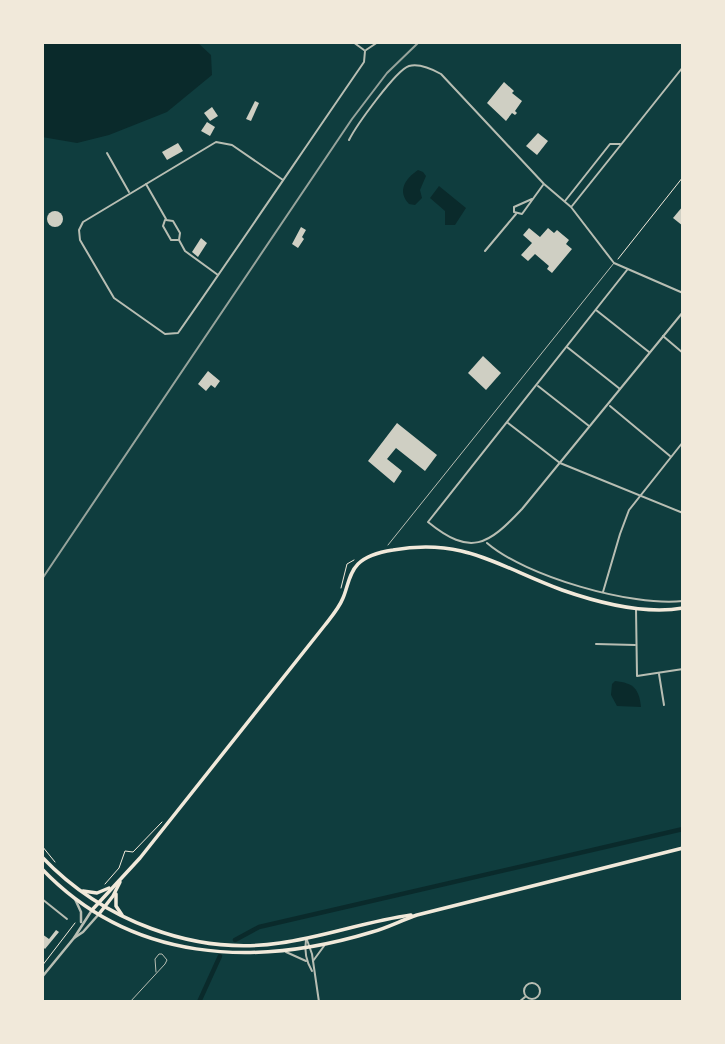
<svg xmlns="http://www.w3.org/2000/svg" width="725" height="1044" font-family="Montserrat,sans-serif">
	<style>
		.water { fill: #0a2a2b }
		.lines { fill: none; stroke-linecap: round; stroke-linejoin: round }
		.canal { stroke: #0a2a2b; stroke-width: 4.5 }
		.building { fill: #cfcfc3 }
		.path { stroke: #f1e9da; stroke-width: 1 }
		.service { stroke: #b8beb3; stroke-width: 1 }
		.minor { stroke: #b8beb3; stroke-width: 2 }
		.tertiary { stroke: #b8beb3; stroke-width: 2.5 }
		.secondary { stroke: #f1e9da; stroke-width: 3.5 }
		.primary { stroke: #f1e9da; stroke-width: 3.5 }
		.rail { stroke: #97a49c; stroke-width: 2 }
	</style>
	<rect width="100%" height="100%" fill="#0f3d3e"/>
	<g class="water">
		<path d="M42,42H197L211,55L212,75L167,112L109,135L77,143L42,137Z"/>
		<path d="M418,170L423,172L426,176L420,190L422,198L415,205L409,204C397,191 405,179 418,170Z"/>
		<path d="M439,186L466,208L455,225H445V211L430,198Z"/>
		<path d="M615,681C634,683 639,689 641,707L617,706L611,695L612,684Z"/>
	</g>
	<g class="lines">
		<g class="canal">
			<path d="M235,940L259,927L683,829"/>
			<path d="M199,1002L220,956"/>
		</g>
	</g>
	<g class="building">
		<path d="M504,82L514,91L512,93L522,101L515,111L517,113L515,115L512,113L506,121L487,103Z"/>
		<path d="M255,101L259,103L251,121L246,119Z"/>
		<path d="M212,107L218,116L210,121L204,113Z"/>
		<path d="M207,122L215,127L210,136L201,131Z"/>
		<path d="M538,133L548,141L537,155L526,146Z"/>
		<path d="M178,143L183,151L167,160L162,152Z"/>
		<path d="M683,206V226L673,218Z"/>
		<circle cx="55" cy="219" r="8"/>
		<path d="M301,227L306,230L302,237L304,239L298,248L292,244Z"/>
		<path d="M529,228L540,237L548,228L554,233L557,230L569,240L566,244L572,249L552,273L547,269L549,266L535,254L528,261L521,255L532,243L523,235Z"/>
		<path d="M201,238L207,243L198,257L192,252Z"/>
		<path d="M483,356L501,373L486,390L468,373Z"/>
		<path d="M208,371L220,381L215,388L211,385L206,391L198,384Z"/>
		<path d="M397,423L437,455L425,471L396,448L387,459L402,471L394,483L368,461Z"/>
		<path d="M56,930L59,932L45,949L42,946V934L49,939Z"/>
	</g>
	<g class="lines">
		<g class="path">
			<path d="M618,259L683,177"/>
			<path d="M341,588L347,564L354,560"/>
			<path d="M42,846L55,862"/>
			<path d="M105,884L119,868L125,851L133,852L162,822"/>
			<path d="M42,966L75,923"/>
		</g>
		<g class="service">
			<path d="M388,545L614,263"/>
			<path d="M130,1002L165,964L167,960L162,954H159L155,959L156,972"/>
		</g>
		<g class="minor">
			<path d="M353,42L364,50"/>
			<path d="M366,50L378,42"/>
			<path d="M349,140C356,126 396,70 409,66C420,63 432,69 441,74L544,184L571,207L614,263L683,293"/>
			<path d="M107,153L129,192"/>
			<path d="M283,180L232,145L216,142L83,222L79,230L80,240L114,298L165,334L178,333C241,243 302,152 364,62L365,51"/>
			<path d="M146,184L166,219"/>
			<path d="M532,199L514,207V212L522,214L543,185"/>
			<path d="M565,201L610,144H620"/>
			<path d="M572,206L683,67"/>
			<path d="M165,220L163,226L171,240H178"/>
			<path d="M166,220L173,221L180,233L179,240L185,251L218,275"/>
			<path d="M485,251L516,214"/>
			<path d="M627,270L428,522C471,557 488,545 522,509L683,312"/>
			<path d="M596,310L649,352"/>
			<path d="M663,336L683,353"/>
			<path d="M567,347L620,389"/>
			<path d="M538,386L589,426"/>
			<path d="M610,406L670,456"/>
			<path d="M508,423L560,463L683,513"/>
			<path d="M487,543C525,576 632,607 683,601"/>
			<path d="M603,592L620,534L629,510L683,442"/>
			<path d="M636,609L637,676L683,669"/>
			<path d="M596,644L635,645"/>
			<path d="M659,674L664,705"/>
			<path d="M42,899L67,919"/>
			<path d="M306,940C304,952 306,961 312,971"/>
			<path d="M307,940L312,954L319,1002"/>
			<path d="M286,952L306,961"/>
			<path d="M313,961L324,946"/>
			<circle cx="532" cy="991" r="8"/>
			<path d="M519,1002L525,997"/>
		</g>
		<g class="tertiary">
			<path d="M75,899L81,912V922"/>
			<path d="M74,938L83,932L99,914"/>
			<path d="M42,977L74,938L92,910"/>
		</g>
		<g class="secondary">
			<path d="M83,891L97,893L109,888"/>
			<path d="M116,894V906L122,915"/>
			<path d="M92,910L140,858L325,625C332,616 339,608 343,598C348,586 349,573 358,564C367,555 380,552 393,550C464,537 499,567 562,590C599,603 644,615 683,608"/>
			<path d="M99,914L113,896L120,882"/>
		</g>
		<g class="primary">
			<path d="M42,857C102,920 194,956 280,943C324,937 367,921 411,915"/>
			<path d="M42,869C131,962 254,968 372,932C387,928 402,920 417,915L683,848"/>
		</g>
		<path class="rail" d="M42,579L352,119L387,73L419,42"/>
	</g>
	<rect width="725" height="1044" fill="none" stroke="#f1e9da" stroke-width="88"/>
</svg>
